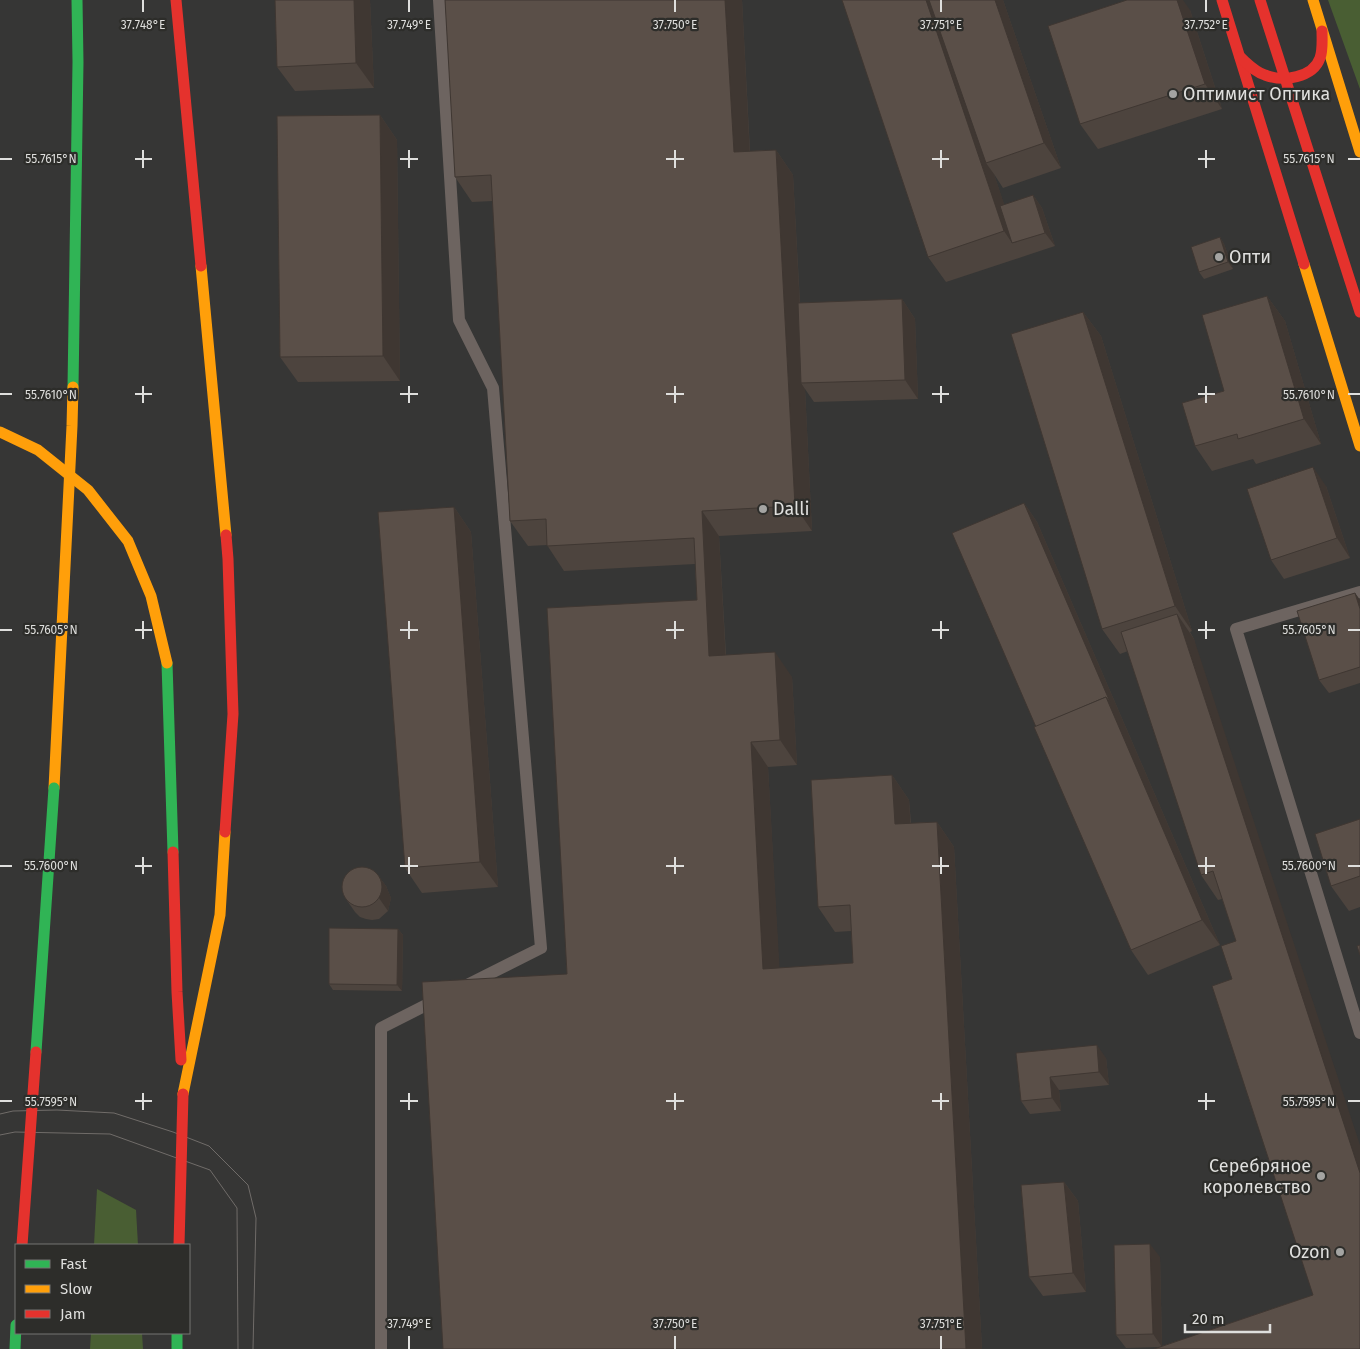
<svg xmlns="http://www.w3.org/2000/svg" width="1360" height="1349" font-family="'Fira Sans',sans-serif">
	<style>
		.green { fill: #495e33 }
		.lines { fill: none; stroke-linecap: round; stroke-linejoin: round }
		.lane { stroke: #6d6460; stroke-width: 12 }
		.fast { stroke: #30b455; stroke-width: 11 }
		.slow { stroke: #ff9f0a; stroke-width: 11 }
		.jam { stroke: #e5322d; stroke-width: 11 }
		.tram { stroke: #706c69; stroke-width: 1 }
		.fast-bridge { stroke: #30b455; stroke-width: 11 }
		.slow-bridge { stroke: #ff9f0a; stroke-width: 11 }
		.jam-bridge { stroke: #e5322d; stroke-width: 11 }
		.wall { fill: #4d443e }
		.shaded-wall { fill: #3f3732 }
		.building { fill: #5a4f48; stroke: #3f3732 }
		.ticks { fill: none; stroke: #dfdfdd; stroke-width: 2 }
		.poi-dot { fill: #a4a4a2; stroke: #2d2d2a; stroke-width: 2 }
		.labels { text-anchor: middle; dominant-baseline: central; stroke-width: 4.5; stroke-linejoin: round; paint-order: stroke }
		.poi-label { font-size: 18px; fill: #dfdfdd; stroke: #2d2d2a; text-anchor: start }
		.ticks-label { font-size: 12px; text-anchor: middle; fill: #dfdfdd; stroke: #2d2d2a; stroke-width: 4.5; stroke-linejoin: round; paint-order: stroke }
	</style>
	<rect width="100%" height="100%" fill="#363635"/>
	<g class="green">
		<path d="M1328,0H1360V89Z"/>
		<path d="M97,1189L136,1210L138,1245H94Z"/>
		<path d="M91,1333H142L143,1349H90Z"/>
	</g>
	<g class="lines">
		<g class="lane">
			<path d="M439,0L459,320L493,388L541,948L465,986"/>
			<path d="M1360,592L1236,629L1360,1033"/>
			<path d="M381,1349V1028L438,999"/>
		</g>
		<g class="fast">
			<path d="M73,387L78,62L77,0"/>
			<path d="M167,663L173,852"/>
			<path d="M177,1333V1349"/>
			<path d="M15,1349L16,1325"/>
		</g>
		<g class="slow">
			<path d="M1313,0L1360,152"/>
			<path d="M1304,264L1360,446"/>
			<path d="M201,266L226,535"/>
			<path d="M54,788L72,426L73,387"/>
			<path d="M183,1094L220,915L225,832"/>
		</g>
		<g class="jam">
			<path d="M176,0L201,266"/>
			<path d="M1222,0L1304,264"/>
			<path d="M1240,57C1248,64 1255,72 1265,75C1283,82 1313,78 1320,58C1323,50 1322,40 1322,31"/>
			<path d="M225,832L233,714L228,559L226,535"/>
			<path d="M173,852L177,992L181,1060"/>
		</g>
		<g class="tram">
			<path d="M0,1114L13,1111L57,1110L114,1113L173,1132L209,1146L248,1185L256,1218L253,1349"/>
			<path d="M0,1135L15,1132L110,1134L210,1170L237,1208L238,1349"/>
		</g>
		<path class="fast-bridge" d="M36,1052L54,788"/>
		<path class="slow-bridge" d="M0,432L38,450L88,490L128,541L151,596L167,663"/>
		<g class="jam-bridge">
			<path d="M1260,0L1360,312"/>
			<path d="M22,1245L36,1052"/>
			<path d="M179,1245L183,1094"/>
		</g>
	</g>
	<g class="wall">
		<path d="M370,0L374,88L295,91L277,67Z"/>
		<path d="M742,0L750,151L776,150L793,175L800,303L902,299L915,319L918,399L814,402L805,389L812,531L719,536L726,655L792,677L797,765L768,767L779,968L853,963L851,931L835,932L818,907L892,775L909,800L911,823L937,822L954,847L982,1349H443L567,974L697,600L695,564L564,571L547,545L528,546L510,521L493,201L472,202L455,177Z"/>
		<path d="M1003,0L1061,168L1003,188L994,174L1004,205L1033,195L1042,208L1055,246L946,282L928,257Z"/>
		<path d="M1190,10L1222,109L1098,149L1080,124Z"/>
		<path d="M380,115L397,140L400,381L298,382L280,357Z"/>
		<path d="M1220,237L1224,244L1233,269L1204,279L1199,272Z"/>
		<path d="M1267,296L1285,321L1321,444L1256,464L1253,459L1212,471L1195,446L1224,391Z"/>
		<path d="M1083,312L1101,336L1192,631L1190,632L1194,639L1360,1349L1160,1347L1126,1348L1116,1335L1160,1257L1162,1346L1313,1295L1232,979L1236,941L1222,899L1218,900L1201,875L1128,651L1120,654L1102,629Z"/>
		<path d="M1326,486L1350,558L1284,579L1271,560Z"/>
		<path d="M1024,503L1037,522L1220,945L1148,975L1131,950L1036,727Z"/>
		<path d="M454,507L471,532L498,887L422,893L405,868Z"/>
		<path d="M1355,593L1360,600V683L1329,693L1319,680Z"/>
		<path d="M1360,819V907L1349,911L1331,886Z"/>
		<path d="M377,874L386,886L391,898L388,911L379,919L372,920L366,919L360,917L355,912L346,899Z"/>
		<path d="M398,929L403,935L402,991L333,990L329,984Z"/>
		<path d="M1016,1053L1106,1058L1109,1085L1059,1090L1061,1111L1030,1114L1021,1101Z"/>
		<path d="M1064,1182L1078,1201L1086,1292L1043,1296L1029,1277Z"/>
	</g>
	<g class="shaded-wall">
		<path d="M354,0H370L374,88L356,63Z"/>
		<path d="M725,0H742L751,177L734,152Z"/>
		<path d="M926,0H935L986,163L994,174L1017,242L1012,243L1004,231Z"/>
		<path d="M995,0H1003L1061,168L1044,143Z"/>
		<path d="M1177,0H1183L1190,10L1222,109L1205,84Z"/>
		<path d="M380,115L397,140L400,381L383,356Z"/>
		<path d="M776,150L793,175L804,383H801L805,389L812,531L795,506Z"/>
		<path d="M1033,195L1042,208L1055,246L1045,233Z"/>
		<path d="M1220,237L1224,244L1233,269L1228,262Z"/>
		<path d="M1267,296L1285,321L1321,444L1304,419Z"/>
		<path d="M902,299L915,319L918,399L905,380Z"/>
		<path d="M1083,312L1101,336L1192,631L1175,606Z"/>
		<path d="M1313,467L1326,486L1350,558L1337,538Z"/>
		<path d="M1024,503L1037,522L1220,945L1202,920L1106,697Z"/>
		<path d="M454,507L471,532L498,887L480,862Z"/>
		<path d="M702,511L719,536L727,681L709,656Z"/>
		<path d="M1355,593L1360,600V609Z"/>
		<path d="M1177,614L1194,639L1360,1145V1173Z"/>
		<path d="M775,652L792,677L797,765L780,740Z"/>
		<path d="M751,742L768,767L781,993L763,969Z"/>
		<path d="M892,775L909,800L912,849L895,824Z"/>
		<path d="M937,822L954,847L982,1349H966Z"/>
		<path d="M377,874L386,886L391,898L388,911L379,898Z"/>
		<path d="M398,929L403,935L402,991L397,985Z"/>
		<path d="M1097,1045L1106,1058L1109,1085L1099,1072Z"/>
		<path d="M1050,1077L1059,1090L1061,1111L1052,1098Z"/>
		<path d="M1064,1182L1078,1201L1086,1292L1073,1273Z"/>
		<path d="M1150,1244L1160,1257L1162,1347L1153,1334Z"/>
	</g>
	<g class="building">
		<path d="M275,0H354L356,63L277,67Z"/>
		<path d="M445,0H725L734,152L776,150L795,506L702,511L709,656L775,652L780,740L751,742L763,969L853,963L850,905L818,907L811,780L892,775L895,824L937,822L966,1349H443L422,982L567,974L547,608L697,600L694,538L547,546L546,519L510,521L491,175L455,177Z"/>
		<path d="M842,0H926L1004,231L928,257Z"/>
		<path d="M929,0H995L1044,143L986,163Z"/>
		<path d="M1127,0H1177L1205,84L1080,124L1048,26Z"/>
		<path d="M380,115L383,356L280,357L277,116Z"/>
		<path d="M1033,195L1045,233L1012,243L1000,206Z"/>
		<path d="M1220,237L1228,262L1199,272L1191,247Z"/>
		<path d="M1267,296L1304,419L1238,439L1237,434L1195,446L1182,403L1224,391L1202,315Z"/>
		<path d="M902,299L905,380L801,383L798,303Z"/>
		<path d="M1083,312L1175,606L1102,629L1011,334Z"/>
		<path d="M1313,467L1337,538L1271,560L1247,489Z"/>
		<path d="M1024,503L1110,702L1106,697L1036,727L952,533Z"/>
		<path d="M454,507L480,862L405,868L378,512Z"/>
		<path d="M1355,593L1360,609V667L1319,680L1297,611Z"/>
		<path d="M1177,614L1360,1173V1349H1154L1313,1295L1212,986L1232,979L1221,946L1236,941L1213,871L1201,875L1121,632Z"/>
		<path d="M1106,697L1202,920L1131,950L1034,727Z"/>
		<path d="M1360,819V876L1331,886L1315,834Z"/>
		<circle cx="362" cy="887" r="20"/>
		<path d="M329,928L398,929L397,985L329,984Z"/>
		<path d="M1360,945V955L1357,946Z"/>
		<path d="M1097,1045L1099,1072L1050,1077L1052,1098L1021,1101L1016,1053Z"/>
		<path d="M1064,1182L1073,1273L1029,1277L1021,1185Z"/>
		<path d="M1150,1244L1153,1334L1116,1335L1114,1245Z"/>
	</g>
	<path class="ticks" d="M143,0V12M409,0V12M675,0V12M941,0V12M1206,0V12M143,150V168M409,150V168M675,150V168M941,150V168M1206,150V168M0,159H12M135,159H152M400,159H418M666,159H684M932,159H949M1198,159H1215M1348,159H1360M143,386V403M409,386V403M675,386V403M941,386V403M1206,386V403M0,394H12M135,394H152M400,394H418M666,394H684M932,394H949M1198,394H1215M1348,394H1360M143,621V639M409,621V639M675,621V639M941,621V639M1206,621V639M0,630H12M135,630H152M400,630H418M666,630H684M932,630H949M1198,630H1215M1348,630H1360M143,857V874M409,857V874M675,857V874M941,857V874M1206,857V874M0,866H12M135,866H152M400,866H418M666,866H684M932,866H949M1198,866H1215M1348,866H1360M143,1093V1110M409,1093V1110M675,1093V1110M941,1093V1110M1206,1093V1110M0,1101H12M135,1101H152M400,1101H418M666,1101H684M932,1101H949M1198,1101H1215M1348,1101H1360M409,1336V1349M675,1336V1349M941,1336V1349"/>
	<g class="poi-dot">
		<circle cx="1173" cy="94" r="5"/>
		<circle cx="1219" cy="257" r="5"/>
		<circle cx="763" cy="509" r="5"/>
		<circle cx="1321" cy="1176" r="5"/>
		<circle cx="1340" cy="1252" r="5"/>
	</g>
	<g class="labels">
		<g class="poi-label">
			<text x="1183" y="94">Оптимист Оптика</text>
			<text x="1229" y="257">Опти</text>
			<text x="773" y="509">Dalli</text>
			<text x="1311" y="1166" text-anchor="end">Серебряное<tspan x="1311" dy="21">королевство</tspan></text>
			<text x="1330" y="1252" text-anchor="end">Ozon</text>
		</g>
	</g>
	<g class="ticks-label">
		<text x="143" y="29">37.748°E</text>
		<text x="409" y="29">37.749°E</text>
		<text x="675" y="29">37.750°E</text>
		<text x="941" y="29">37.751°E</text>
		<text x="1206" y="29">37.752°E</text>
		<text x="51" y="163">55.7615°N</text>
		<text x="1309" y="163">55.7615°N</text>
		<text x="51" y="399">55.7610°N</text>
		<text x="1309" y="399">55.7610°N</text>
		<text x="51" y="634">55.7605°N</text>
		<text x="1309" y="634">55.7605°N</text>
		<text x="51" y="870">55.7600°N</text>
		<text x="1309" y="870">55.7600°N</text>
		<text x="51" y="1106">55.7595°N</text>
		<text x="1309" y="1106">55.7595°N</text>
		<text x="409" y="1328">37.749°E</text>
		<text x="675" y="1328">37.750°E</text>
		<text x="941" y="1328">37.751°E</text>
	</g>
	<rect x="15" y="1244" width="175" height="90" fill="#2d2d2a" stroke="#747472"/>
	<rect x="25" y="1260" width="25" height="8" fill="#30b455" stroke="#747472"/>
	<text x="60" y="1269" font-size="15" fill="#dfdfdd">Fast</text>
	<rect x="25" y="1285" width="25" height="8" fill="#ff9f0a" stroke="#747472"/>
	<text x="60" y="1294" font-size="15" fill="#dfdfdd">Slow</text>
	<rect x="25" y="1310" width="25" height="8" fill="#e5322d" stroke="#747472"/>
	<text x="60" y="1319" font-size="15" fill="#dfdfdd">Jam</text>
	<path d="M1185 1324v8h85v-8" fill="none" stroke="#dfdfdd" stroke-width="2.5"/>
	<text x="1192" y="1324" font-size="15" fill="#dfdfdd" stroke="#2d2d2a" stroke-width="4" paint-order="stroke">20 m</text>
</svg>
